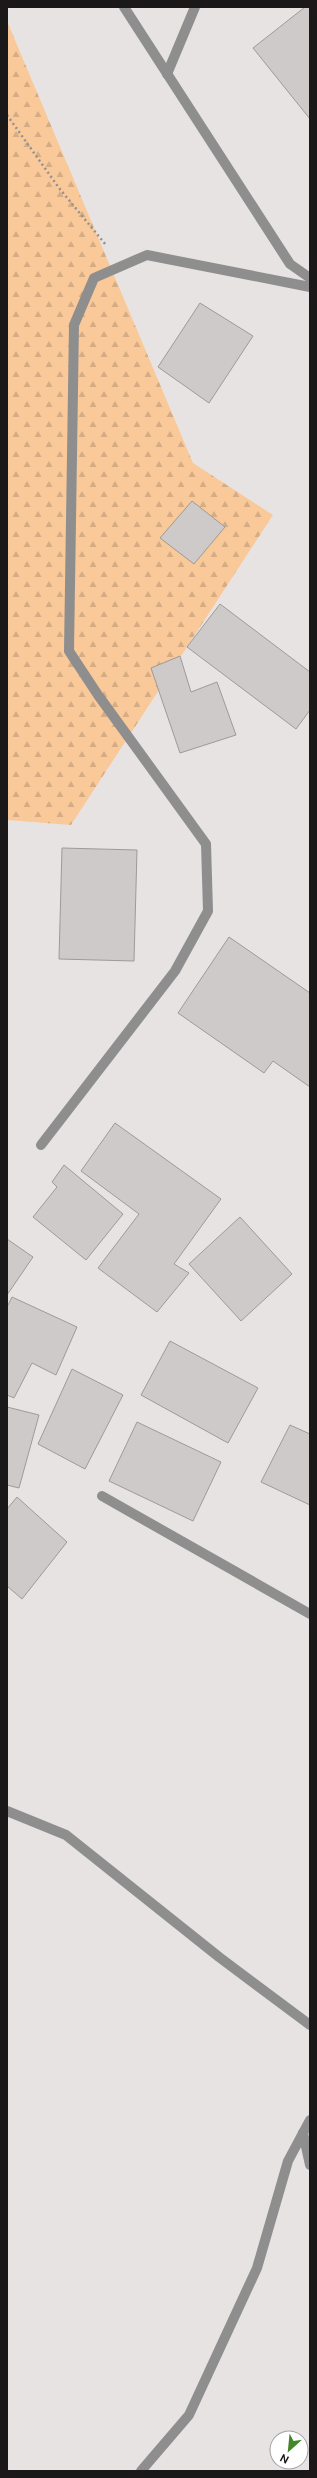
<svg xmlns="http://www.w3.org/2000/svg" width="317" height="2478" font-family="'DM Sans',sans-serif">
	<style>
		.forest { fill: url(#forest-firs) }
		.building { fill: #cecac9; stroke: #9d9a98 }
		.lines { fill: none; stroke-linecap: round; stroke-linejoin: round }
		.path { stroke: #949090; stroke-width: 2.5; stroke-dasharray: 2 3; stroke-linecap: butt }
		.minor { stroke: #8f8e8e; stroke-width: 10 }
	</style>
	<defs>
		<pattern id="forest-firs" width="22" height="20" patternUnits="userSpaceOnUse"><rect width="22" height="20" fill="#f9c999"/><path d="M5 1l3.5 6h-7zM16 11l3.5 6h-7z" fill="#d5ac83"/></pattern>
	</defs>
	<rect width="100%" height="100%" fill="#e8e3e3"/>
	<path class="forest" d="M7,21L193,463L273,515L71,825L7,820Z"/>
	<g class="building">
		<path d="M305,7H310V119L253,48Z"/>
		<path d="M200,303L253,336L209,403L158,367Z"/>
		<path d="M192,501L225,527L194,564L160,538Z"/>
		<path d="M220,604L310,672V710L296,729L187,647Z"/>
		<path d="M180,656L191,692L217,682L236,735L180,753L151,668Z"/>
		<path d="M62,848L137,850L134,961L59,959Z"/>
		<path d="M229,937L310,993V1087L273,1061L264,1073L178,1013Z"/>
		<path d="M115,1123L221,1199L174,1264L189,1273L157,1312L98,1268L139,1214L81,1171Z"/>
		<path d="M64,1165L123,1214L86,1260L33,1217L57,1187L52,1182Z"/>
		<path d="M240,1217L292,1274L241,1321L189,1264Z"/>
		<path d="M7,1239L33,1257L7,1295Z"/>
		<path d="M12,1297L77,1327L56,1375L32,1363L14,1398L7,1395V1307Z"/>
		<path d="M170,1341L258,1388L228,1443L141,1395Z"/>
		<path d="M72,1369L123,1395L85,1469L38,1444Z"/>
		<path d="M7,1407L39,1415L19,1488L7,1485Z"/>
		<path d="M137,1422L221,1462L193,1521L109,1481Z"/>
		<path d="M290,1425L310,1434V1505L261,1482Z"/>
		<path d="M17,1497L67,1542L22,1599L7,1586V1509Z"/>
	</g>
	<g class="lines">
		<path class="path" d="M7,115L59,188L106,245"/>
		<g class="minor">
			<path d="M124,7L290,264L310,278"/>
			<path d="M167,74L195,7"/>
			<path d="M41,1145L175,971L208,911L206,844L98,695L69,651L74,325L94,278L147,255L310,287"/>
			<path d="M102,1496L310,1614"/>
			<path d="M7,1811L66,1835L219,1957L310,2025"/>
			<path d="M303,2133L310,2165"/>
			<path d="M141,2471L189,2415L257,2268L288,2161L310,2120"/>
		</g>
	</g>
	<rect width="317" height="2478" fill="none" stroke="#1a1818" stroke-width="16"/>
	<g transform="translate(289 2450) rotate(207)"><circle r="19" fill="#ffffff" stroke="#a3a3a3"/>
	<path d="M0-3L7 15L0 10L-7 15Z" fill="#43872a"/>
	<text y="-6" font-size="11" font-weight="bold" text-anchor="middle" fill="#1a1818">N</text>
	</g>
</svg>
